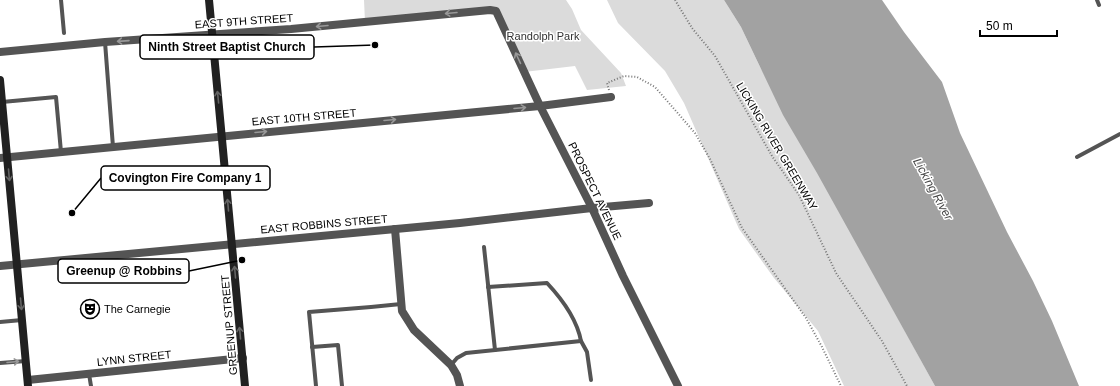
<svg xmlns="http://www.w3.org/2000/svg" width="1120" height="386" font-family="Helvetica,sans-serif">
	<style>
		.green { fill: #dbdbdb }
		.water { fill: #a2a2a2 }
		.lines { fill: none; stroke-linecap: round; stroke-linejoin: round }
		.path { stroke: #767676; stroke-width: 2; stroke-dasharray: 1 2; stroke-linecap: butt }
		.service { stroke: #545454; stroke-width: 4 }
		.minor { stroke: #545454; stroke-width: 8 }
		.secondary { stroke: #212121; stroke-width: 8 }
		.oneway { stroke: #989898 }
		.oneway2 { stroke: #646464 }
		.labels { text-anchor: middle; dominant-baseline: central; stroke-width: 3; stroke-linejoin: round; paint-order: stroke }
		.street-label { font-size: 11px; fill: #000; stroke: #fff }
		.park-label { font-size: 11px; fill: #323232; stroke: #fff }
		.poi-label { font-size: 11px; fill: #000; stroke: #fff; text-anchor: start }
		.water-label { font-size: 12px; font-style: italic; fill: #434343; stroke: #fff }
		.leader { fill: none; stroke: #000; stroke-width: 1.5 }
		.callout-dot { fill: #000; stroke: #fff; stroke-width: 1.5 }
		.callout { fill: #fff; stroke: #000; stroke-width: 1.5 }
		.callout-label { font-size: 12px; text-anchor: middle; font-weight: bold; fill: #000 }
	</style>
	<rect width="100%" height="100%" fill="#fff"/>
	<g class="green">
		<path d="M364,0H566L572,9L581,30L621,73L626,86L587,90L575,66L524,72L496,11L365,22Z"/>
		<path d="M607,0H724L741,27L760,67L935,386H844L818,331L774,278L739,229L684,103L665,71L618,23Z"/>
	</g>
	<path class="water" d="M724,0H882L904,32L942,82L960,133L1007,232L1033,281L1052,321L1079,386H935L817,173L783,115L741,27Z"/>
	<g class="lines">
		<g class="path">
			<path d="M675,0L692,28L715,56L772,156L799,195L836,273L882,341L907,386"/>
			<path d="M609,90L607,83L624,76L637,77L655,87L695,133L710,159L742,228L806,318L822,347L841,386"/>
		</g>
		<g class="service">
			<path d="M61,0L64,33"/>
			<path d="M1097,0L1099,5"/>
			<path d="M105,42L113,147"/>
			<path d="M2,102L56,97L61,152"/>
			<path d="M1077,157L1120,134"/>
			<path d="M484,247L495,350"/>
			<path d="M0,322L22,320"/>
			<path d="M581,341L587,352L591,380"/>
			<path d="M312,347L338,345L342,386"/>
			<path d="M0,363L26,361"/>
			<path d="M451,365L457,358L466,353L581,341C577,320 562,299 547,283L488,287"/>
			<path d="M89,374L91,386"/>
			<path d="M316,386L309,312L371,307L401,304"/>
		</g>
		<g class="minor">
			<path d="M0,52L105,42L291,29L490,10L496,11L540,106L592,208L623,276L678,386"/>
			<path d="M0,158L540,106L611,97"/>
			<path d="M395,229L402,311L414,330L451,365L457,375L460,386"/>
			<path d="M0,266L460,223L592,208L649,203"/>
			<path d="M28,380L243,358"/>
		</g>
		<g class="secondary">
			<path d="M209,0L245,386"/>
			<path d="M0,80L28,386"/>
		</g>
	</g>
	<defs><path id="oneway-shaft" d="M-6 0H5M1.5-3L5.5 0L1.5 3" fill="none" stroke-width="1.6" stroke-linecap="round" stroke-linejoin="round"/></defs>
	<g class="oneway">
		<use href="#oneway-shaft" transform="translate(451 13) rotate(175)"/>
		<use href="#oneway-shaft" transform="translate(322 26) rotate(175)"/>
		<use href="#oneway-shaft" transform="translate(123 41) rotate(176)"/>
		<use href="#oneway-shaft" transform="translate(518 58) rotate(-115)"/>
		<use href="#oneway-shaft" transform="translate(520 108) rotate(-5)"/>
		<use href="#oneway-shaft" transform="translate(390 120) rotate(-5)"/>
		<use href="#oneway-shaft" transform="translate(261 132) rotate(-5)"/>
		<use href="#oneway-shaft" transform="translate(13 362) rotate(-5)"/>
	</g>
	<g class="oneway2">
		<use href="#oneway-shaft" transform="translate(218 97) rotate(-96)"/>
		<use href="#oneway-shaft" transform="translate(9 175) rotate(85)"/>
		<use href="#oneway-shaft" transform="translate(228 205) rotate(-95)"/>
		<use href="#oneway-shaft" transform="translate(235 272) rotate(-95)"/>
		<use href="#oneway-shaft" transform="translate(21 304) rotate(85)"/>
		<use href="#oneway-shaft" transform="translate(240 333) rotate(-95)"/>
	</g>
	<defs>
		<g id="theatre-ring" transform="scale(1)"><circle r="9.5" fill="#fff" stroke="#000" stroke-width="1.5"/><path d="M-5-5.5Q0-4 5-5.5V0Q5 5 0 6Q-5 5-5 0ZM-3.3-2.5H-1v1.5H-3.3ZM1-2.5H3.3v1.5H1ZM-2.8 1Q0 5.5 2.8 1Z" fill="#000"/></g>
	</defs>
	<g fill-rule="evenodd">
		<use href="#theatre-ring" x="90" y="309"/>
	</g>
	<g class="labels">
		<g class="street-label">
			<text transform="translate(244 21) rotate(-4)">EAST 9TH STREET</text>
			<text transform="translate(304 117) rotate(-5)">EAST 10TH STREET</text>
			<text transform="translate(777 146) rotate(59)">LICKING RIVER GREENWAY</text>
			<text transform="translate(595 191) rotate(64)">PROSPECT AVENUE</text>
			<text transform="translate(324 224) rotate(-5)">EAST ROBBINS STREET</text>
			<text transform="translate(229 325) rotate(-95)">GREENUP STREET</text>
			<text transform="translate(134 358) rotate(-6)">LYNN STREET</text>
		</g>
		<g class="park-label">
			<text x="543" y="36">Randolph Park</text>
		</g>
		<g class="poi-label">
			<text x="104" y="309">The Carnegie</text>
		</g>
		<g class="water-label">
			<text transform="translate(933 189) rotate(61)">Licking River</text>
		</g>
	</g>
	<path class="leader" d="M375 45L314 47M72 213L101 178M242 260L189 271"/>
	<g class="callout-dot">
		<circle cx="375" cy="45" r="4"/>
		<circle cx="72" cy="213" r="4"/>
		<circle cx="242" cy="260" r="4"/>
	</g>
	<g class="callout">
		<rect x="140" y="35" width="174" height="24" rx="4"/>
		<rect x="101" y="166" width="169" height="24" rx="4"/>
		<rect x="58" y="259" width="131" height="24" rx="4"/>
	</g>
	<g class="callout-label">
		<text x="227" y="51">Ninth Street Baptist Church</text>
		<text x="185" y="182">Covington Fire Company 1</text>
		<text x="124" y="275">Greenup @ Robbins</text>
	</g>
	<path d="M980 30v6h77v-6" fill="none" stroke="#000000" stroke-width="2"/>
	<text x="986" y="30" font-size="12" fill="#000000" stroke="#ffffff" stroke-width="3" paint-order="stroke">50 m</text>
</svg>
